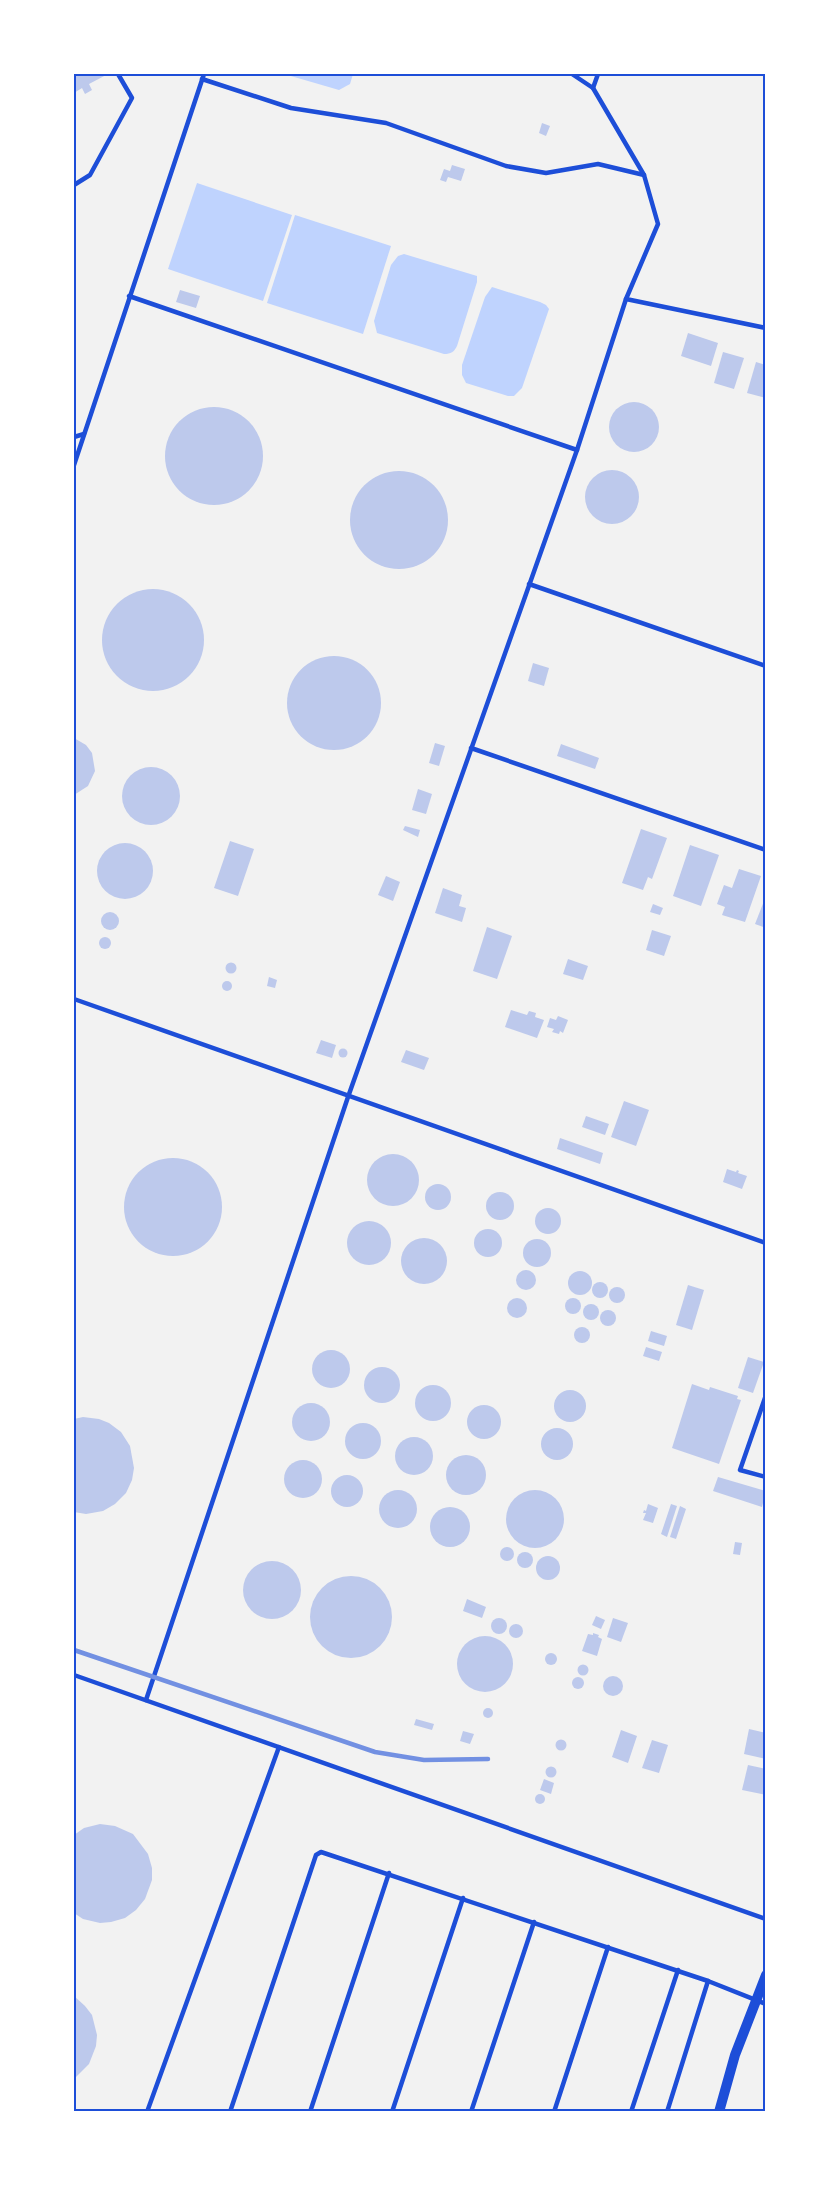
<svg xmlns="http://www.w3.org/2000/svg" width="839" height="2185" font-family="'DM Sans',sans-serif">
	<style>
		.water { fill: #bfd3fe }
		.building { fill: #bdc9ec }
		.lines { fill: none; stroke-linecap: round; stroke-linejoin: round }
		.service { stroke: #1d4ed8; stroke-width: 4.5 }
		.tertiary { stroke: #1d4ed8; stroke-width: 10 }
		.rail { stroke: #7290e2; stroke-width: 4.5 }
		.neatline { fill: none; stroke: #1d4ed8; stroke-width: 2 }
	</style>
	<rect width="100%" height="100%" fill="#f2f2f2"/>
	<g class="water">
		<path d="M284,74H353L350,84L339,90Z"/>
		<path d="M197,183L292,215L263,301L168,269Z"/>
		<path d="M295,215L391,246L363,334L267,303Z"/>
		<path d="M404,254L477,276V282L457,346C454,352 451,354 444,354L377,333L374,321L391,265L398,256Z"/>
		<path d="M492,287L540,302L546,305L549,309L522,388L514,396H508L466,383L462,375V365L485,297Z"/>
	</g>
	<g class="building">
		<path d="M74,74H108L89,84L92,90L85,94L82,88L74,93Z"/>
		<path d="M542,123L550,126L546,136L539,133Z"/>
		<path d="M452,165L465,169L461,181L448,177L446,182L440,180L444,169L450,171Z"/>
		<path d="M180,290L200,296L196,308L176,302Z"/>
		<path d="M688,333L718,343L711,366L681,356Z"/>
		<path d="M723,352L744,358L734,389L714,383Z"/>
		<path d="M756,362L766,365V398L747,393Z"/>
		<circle cx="634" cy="427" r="25"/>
		<circle cx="214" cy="456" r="49"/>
		<circle cx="612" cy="497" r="27"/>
		<circle cx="399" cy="520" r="49"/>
		<circle cx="153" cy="640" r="51"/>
		<circle cx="334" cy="703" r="47"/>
		<path d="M533,663L549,668L544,686L528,681Z"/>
		<path d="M74,738L86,745L92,753L95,771L88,786L74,795Z"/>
		<path d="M435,743L445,746L439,766L429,763Z"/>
		<path d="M561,744L599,758L595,769L557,756Z"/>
		<circle cx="151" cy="796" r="29"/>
		<path d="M418,789L432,794L426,814L412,810Z"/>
		<path d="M405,826L420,830L418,837L403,830Z"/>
		<path d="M641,829L667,838L652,879L648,877L643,890L622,883Z"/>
		<path d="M230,841L254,849L238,896L214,888Z"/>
		<circle cx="125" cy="871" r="28"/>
		<path d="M690,845L719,855L701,906L673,896Z"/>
		<path d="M739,869L761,876L745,922L722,915L725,907L717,904L724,885L732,888Z"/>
		<path d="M386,876L400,882L393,901L378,895Z"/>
		<path d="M443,888L462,895L459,906L466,908L462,922L435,913Z"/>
		<path d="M766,896V928L755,924Z"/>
		<path d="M653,904L663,908L660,915L650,912Z"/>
		<circle cx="110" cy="921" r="9"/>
		<path d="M487,927L512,936L497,979L473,971Z"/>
		<path d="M652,930L671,936L664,956L646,950Z"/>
		<circle cx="105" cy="943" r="6"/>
		<path d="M568,959L588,966L583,980L563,974Z"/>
		<circle cx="231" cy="968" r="5.5"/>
		<path d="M269,977L277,980L275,988L267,986Z"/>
		<circle cx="227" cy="986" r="5"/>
		<path d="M511,1010L527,1015L529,1011L536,1013L535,1017L544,1020L537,1038L505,1027Z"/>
		<path d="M558,1016L568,1020L563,1033L560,1031L559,1034L552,1032L554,1029L547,1027L550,1018L556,1020Z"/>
		<path d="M321,1040L336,1045L332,1058L316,1053Z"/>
		<circle cx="343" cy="1053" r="4.5"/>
		<path d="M406,1050L429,1058L424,1070L401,1062Z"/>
		<path d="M624,1101L649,1110L636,1146L611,1137Z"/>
		<path d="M586,1116L609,1124L605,1135L582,1127Z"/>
		<path d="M560,1138L603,1153L600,1164L557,1149Z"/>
		<circle cx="393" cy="1180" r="26"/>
		<circle cx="173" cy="1207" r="49"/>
		<path d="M727,1169L736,1172L737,1170L739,1171L738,1173L747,1176L742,1189L723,1182Z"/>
		<circle cx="438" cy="1197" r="13"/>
		<circle cx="500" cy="1206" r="14"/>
		<circle cx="548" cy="1221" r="13"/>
		<circle cx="369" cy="1243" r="22"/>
		<circle cx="488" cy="1243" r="14"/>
		<circle cx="424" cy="1261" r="23"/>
		<circle cx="537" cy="1253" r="14"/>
		<circle cx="526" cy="1280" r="10"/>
		<circle cx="580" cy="1283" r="12"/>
		<circle cx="600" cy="1290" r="8"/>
		<path d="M688,1285L704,1290L692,1330L676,1325Z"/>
		<circle cx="617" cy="1295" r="8"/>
		<circle cx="517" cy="1308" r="10"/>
		<circle cx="573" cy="1306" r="8"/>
		<circle cx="591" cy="1312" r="8"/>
		<circle cx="608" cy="1318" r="8"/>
		<circle cx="582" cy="1335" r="8"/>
		<path d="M651,1331L667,1336L664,1346L648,1341Z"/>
		<path d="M646,1347L662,1352L659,1361L643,1356Z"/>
		<circle cx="331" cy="1369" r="19"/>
		<path d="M748,1357L764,1362L753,1393L738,1388Z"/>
		<circle cx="382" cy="1385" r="18"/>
		<path d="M692,1384L709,1390L710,1387L738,1396L737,1399L741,1400L719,1464L672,1448Z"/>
		<circle cx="433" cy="1403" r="18"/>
		<circle cx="570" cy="1406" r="16"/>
		<circle cx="311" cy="1422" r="19"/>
		<circle cx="484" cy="1422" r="17"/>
		<path d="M83,1417L99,1419L109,1423L121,1432L130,1446L134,1468L132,1480L126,1493L115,1504L103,1511L86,1514L74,1512V1419Z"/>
		<circle cx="363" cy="1441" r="18"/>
		<circle cx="557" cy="1444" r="16"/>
		<circle cx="414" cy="1456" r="19"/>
		<circle cx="466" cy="1475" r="20"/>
		<circle cx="303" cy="1479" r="19"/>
		<circle cx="347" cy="1491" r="16"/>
		<path d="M718,1477L766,1491L762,1507L713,1491Z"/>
		<circle cx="535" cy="1519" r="29"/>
		<circle cx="398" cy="1509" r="19"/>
		<path d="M648,1504L658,1508L653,1523L643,1520L646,1513H643L644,1510L646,1511Z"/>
		<path d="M671,1504L677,1506L667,1537L661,1534Z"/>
		<path d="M680,1506L686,1509L676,1539L670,1537Z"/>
		<circle cx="450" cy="1527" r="20"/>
		<path d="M735,1542L742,1543L740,1555L733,1554Z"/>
		<circle cx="507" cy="1554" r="7"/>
		<circle cx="525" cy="1560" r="8"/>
		<circle cx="548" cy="1568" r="12"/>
		<circle cx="272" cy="1590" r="29"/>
		<circle cx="351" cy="1617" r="41"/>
		<path d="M467,1599L486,1607L482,1618L463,1611Z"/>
		<path d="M596,1616L605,1620L601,1629L592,1625Z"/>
		<circle cx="499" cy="1626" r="8"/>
		<path d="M613,1618L628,1623L621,1642L607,1637Z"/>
		<circle cx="516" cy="1631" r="7"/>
		<path d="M593,1633L599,1635L598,1637L602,1639L597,1656L582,1651L588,1634L593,1635Z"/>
		<circle cx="485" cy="1664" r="28"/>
		<circle cx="551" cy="1659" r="6"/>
		<circle cx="583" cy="1670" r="5.5"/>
		<circle cx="613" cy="1686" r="10"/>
		<circle cx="578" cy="1683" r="6"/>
		<circle cx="488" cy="1713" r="5"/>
		<path d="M416,1719L434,1724L432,1730L414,1725Z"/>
		<path d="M749,1729L766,1733V1759L744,1754Z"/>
		<path d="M621,1730L637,1736L628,1763L612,1757Z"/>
		<path d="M463,1731L474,1734L470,1744L460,1741Z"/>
		<circle cx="561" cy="1745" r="5.5"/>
		<path d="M652,1740L668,1745L659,1773L642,1768Z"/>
		<path d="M748,1765L766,1769V1795L742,1790Z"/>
		<circle cx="551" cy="1772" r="5.5"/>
		<path d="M544,1779L554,1783L551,1794L540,1790Z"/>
		<circle cx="540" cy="1799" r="5"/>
		<path d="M100,1824L115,1826L133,1834L148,1854L152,1868V1880L145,1899L136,1910L125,1918L111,1922L100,1923L83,1919L74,1913V1835L84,1828Z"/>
		<path d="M74,1996L85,2006L92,2015L97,2035L96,2046L89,2064L74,2079Z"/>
	</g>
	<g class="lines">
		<g class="service">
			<path d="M572,74L593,88L598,74"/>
			<path d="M202,79L291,108L386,123L506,166L546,173L598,164L644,175"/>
			<path d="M593,88L644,175L658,224L626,299L766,328"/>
			<path d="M74,185L90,175L132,98L118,74"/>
			<path d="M129,296L577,450"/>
			<path d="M74,437L84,434"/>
			<path d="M74,465L204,74"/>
			<path d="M529,584L766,666"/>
			<path d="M471,748L766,850"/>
			<path d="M74,999L766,1243"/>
			<path d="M766,1395L740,1470L766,1477"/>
			<path d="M74,1675L766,1919"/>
			<path d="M146,1700L348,1097L577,450L626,299"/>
			<path d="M147,2112L279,1747"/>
			<path d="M230,2112L314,1861L316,1855L321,1852L708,1981"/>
			<path d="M310,2112L389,1873"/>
			<path d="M392,2112L463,1898"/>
			<path d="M471,2112L534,1922"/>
			<path d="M554,2112L608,1947"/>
			<path d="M631,2112L678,1970"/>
			<path d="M667,2112L708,1981L766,2004"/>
		</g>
		<path class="tertiary" d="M719,2112L735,2055L766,1975"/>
		<path class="rail" d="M74,1650L375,1752L424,1760L488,1759"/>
	</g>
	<rect width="839" height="2185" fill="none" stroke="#ffffff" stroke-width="150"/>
	<rect x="75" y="75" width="689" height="2035" class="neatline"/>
</svg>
